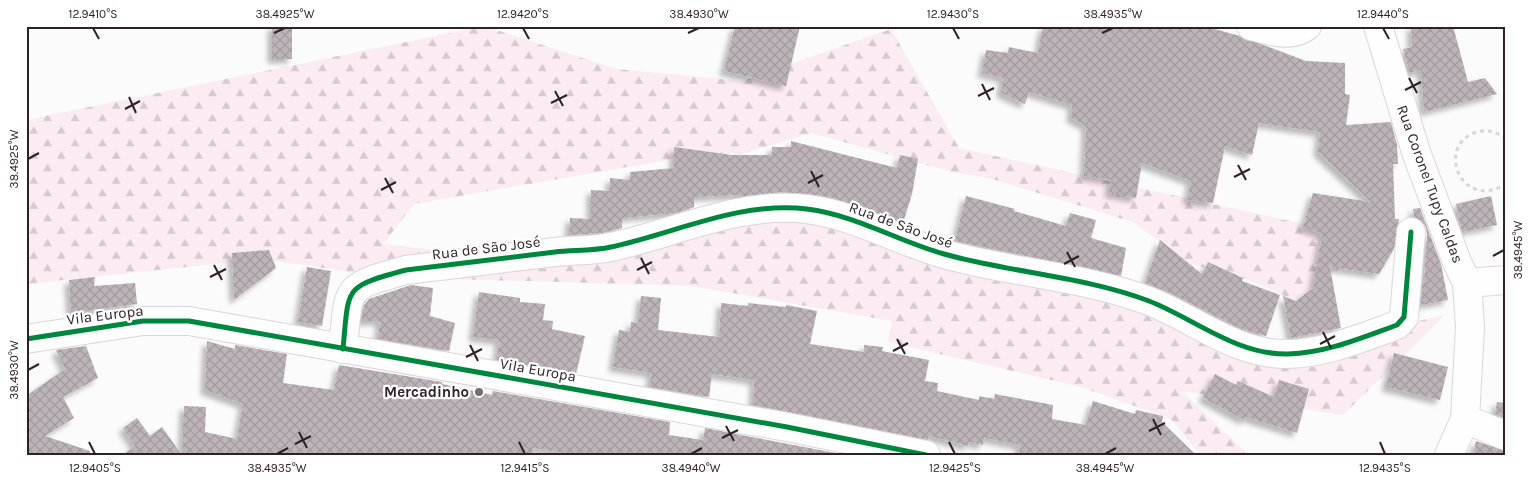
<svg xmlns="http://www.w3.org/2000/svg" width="1532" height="481" font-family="Karla,sans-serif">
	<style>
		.forest { fill: url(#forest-firs) }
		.building { fill: url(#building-cross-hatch); filter: url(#shadow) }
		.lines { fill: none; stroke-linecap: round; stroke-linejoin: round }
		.minor-casing { stroke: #dcd5d8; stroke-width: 30 }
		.path { stroke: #d8d6d7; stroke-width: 3; stroke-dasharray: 4 4; stroke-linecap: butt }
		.minor { stroke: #fefefe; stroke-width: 28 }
		.cycleway-casing { stroke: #fff; stroke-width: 8 }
		.cycleway { stroke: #00873e; stroke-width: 5 }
		.ticks { fill: none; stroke: #2e2027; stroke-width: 2 }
		.poi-dot { fill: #766d71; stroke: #fff; stroke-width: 2 }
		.labels { text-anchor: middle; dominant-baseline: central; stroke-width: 4.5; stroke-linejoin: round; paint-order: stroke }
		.street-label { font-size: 15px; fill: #2e2027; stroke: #fff }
		.poi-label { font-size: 15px; font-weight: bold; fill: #2e2027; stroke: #fff; text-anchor: end }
		.neatline { fill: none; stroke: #2e2027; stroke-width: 2 }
		.ticks-label { font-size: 12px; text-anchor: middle; fill: #2e2027 }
	</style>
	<defs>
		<pattern id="forest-firs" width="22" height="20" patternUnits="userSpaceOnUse" patternTransform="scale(1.25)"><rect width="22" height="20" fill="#fbebf2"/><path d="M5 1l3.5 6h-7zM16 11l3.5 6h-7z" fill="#d7c9d0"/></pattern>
		<pattern id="building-cross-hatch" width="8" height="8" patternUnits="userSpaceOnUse" patternTransform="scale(1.25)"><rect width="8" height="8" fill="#bcb4b8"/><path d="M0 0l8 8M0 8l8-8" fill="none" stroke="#a29a9e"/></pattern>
		<filter id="shadow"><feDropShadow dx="-4.5" dy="4.5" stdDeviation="2.5" flood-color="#0004"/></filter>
	</defs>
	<rect width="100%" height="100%" fill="#fbfbfb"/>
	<path class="forest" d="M484,26L617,69L742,81L891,29L959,148L1317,227L1347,263L1296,301L1243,278L1191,264L1133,222L989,178L952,172L811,133L739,155L732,153L685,157L414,204L383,244L496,257L784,212L1113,298L1314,367L1364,333L1445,315L1343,415L1182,391L1248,455H1200L1173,421L1163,416L1081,387L888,342L892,321L692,286L386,277L261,259L26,284V120Z"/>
	<g class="building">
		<rect x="272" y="26" width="20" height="33"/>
		<path d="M735,26H800L786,86L724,71Z"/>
		<path d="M1043,26H1204L1240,36L1306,61L1345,63V94L1350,95L1346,125L1391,122L1397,145L1398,164H1393L1395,219H1399L1394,249L1379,274L1330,267L1341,328L1291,338L1283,296L1296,301L1313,288L1322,234L1303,227L1313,193L1371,202L1318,152L1320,132L1259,123L1252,155L1225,146L1213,203L1187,200L1191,181L1142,163L1136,198L1109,193L1111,180L1084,176L1086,126L1071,118L1072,105L1029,92L1025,104L1001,93L1003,78L982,73L986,50L1008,53L1009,47L1038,53Z"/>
		<path d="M1411,26H1453L1468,82L1485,78L1497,94L1424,112L1421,70L1410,73L1403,49L1412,47Z"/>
		<path d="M791,141L897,168L900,155L918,159L912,194L903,223L829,197L781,192L739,197V195L694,197V207L676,213L622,218V228L602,233L569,235L570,218L591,219V190L610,191V178L630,180V172L674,168V147L732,155H772V147H791Z"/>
		<path d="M966,196L1015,209L1014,211L1066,226L1070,213L1096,220L1091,238L1126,248L1121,276L955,241Z"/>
		<path d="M1491,196L1497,225L1462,232L1456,204Z"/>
		<path d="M1420,208L1441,264L1448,300L1421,305L1422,284H1424L1427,233L1425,225L1414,217L1413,209Z"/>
		<path d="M1160,240L1202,274L1208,262L1243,278L1242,281L1280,295L1266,336L1239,328L1172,294L1145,283Z"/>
		<path d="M269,250L276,268L234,300L232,253Z"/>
		<path d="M307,267L331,271L322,326L298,322Z"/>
		<path d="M95,277L94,286L135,283L137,304L71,313L69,280Z"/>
		<path d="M411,285L433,288L430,316L455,323L449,351L378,339L380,321H361L364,306L369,299Z"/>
		<path d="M479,292L520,298V302L545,304L543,320L553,321L552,329L585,336L576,374L497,360L499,340L473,337Z"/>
		<path d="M641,296L661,298L658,330L719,337L721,303L748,306V303L786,307V305L817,311L810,344L864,352V345L883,347L882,351L929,360L925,381L938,383L937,391L979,400V396L994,399L995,394L1053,405L1052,419L1086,425L1093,401L1135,414L1136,410L1163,416L1162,422L1196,455H1019L1020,445L984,438L983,445L969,442L968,446L929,436L928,440L753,405L754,380L712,374L709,397L650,387L651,373L613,367L619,330L630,332L631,322L638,323Z"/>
		<path d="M207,341L235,349V345L287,354L283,383L334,390L339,365L442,382V384L492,395L493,391L670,422L669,435L703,440L705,428L846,455H576L533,448L532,455H182L184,406L206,407L205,432L237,439L243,404L205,390Z"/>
		<path d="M86,346L98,378L63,397L74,418L45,436L90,451V455H26V396L65,369L56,350Z"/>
		<path d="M1394,353L1448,367L1440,400L1386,387Z"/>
		<path d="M1215,374L1236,385L1238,381L1274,397L1279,380L1309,389L1297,433L1246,417L1244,420L1203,398Z"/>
		<path d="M1497,402L1506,403V419L1495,414Z"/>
		<path d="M137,418L150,436L162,427L182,455H123L135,446L123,428Z"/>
		<path d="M1476,441L1506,451V455H1473Z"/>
	</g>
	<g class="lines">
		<g class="minor-casing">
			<g id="minor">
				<path d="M1251,26C1269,30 1291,39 1307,26"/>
				<path d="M1378,26L1416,152L1457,262L1467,283L1470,327L1465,419L1449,455"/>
				<path d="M1467,283L1506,280"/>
				<path d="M26,339L143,321H189L787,427L926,455"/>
				<path d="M343,349C349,286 343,287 406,270C456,264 505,258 555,252C573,250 593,251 611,247C676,233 739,201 807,209C855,215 898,241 944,254C1012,273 1083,276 1149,301C1195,319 1236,355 1288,354C1326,353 1361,338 1397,325L1404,317L1411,232"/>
				<path d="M1465,419L1506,436"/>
			</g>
		</g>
		<path class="path" d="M1506,139C1497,132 1488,129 1477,132C1435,144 1460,212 1506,184"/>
		<use href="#minor" class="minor"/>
		<g class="cycleway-casing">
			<g id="cycleway">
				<path d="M26,339L143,321H189L787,427L926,455"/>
				<path d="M343,349C349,286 343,287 406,270C456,264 505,258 555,252C573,250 593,251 611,247C676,233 739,201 807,209C855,215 898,241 944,254C1012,273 1083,276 1149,301C1195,319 1236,355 1288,354C1326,353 1361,338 1397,325L1404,317L1411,232"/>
			</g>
		</g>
		<use href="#cycleway" class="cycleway"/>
	</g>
	<path class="ticks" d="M93,28L99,39M523,28L529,39M953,28L959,39M1383,28L1389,39M274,33L285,28M688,33L699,28M1102,33L1113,28M1409,78L1417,93M982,84L990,100M1405,90L1421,82M555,91L563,106M978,96L994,88M129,97L136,113M551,103L567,95M125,109L140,101M28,159L39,153M1238,165L1246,180M811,171L819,187M1234,177L1250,169M385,178L393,193M808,183L823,175M381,190L396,182M1067,252L1075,267M1493,256L1504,250M641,258L649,274M1064,264L1079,256M214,265L222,280M637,270L652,262M210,277L226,269M1323,332L1331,348M897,339L905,354M1320,344L1335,336M470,345L478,361M893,351L908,343M466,357L482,349M28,370L39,364M1153,419L1161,435M726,426L734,441M1149,431L1165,423M299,432L307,448M722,438L738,430M89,442L95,454M519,442L525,454M949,442L955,454M1380,442L1385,454M295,444L311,436M277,454L288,448M691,454L702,448M1105,454L1116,448"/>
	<circle class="poi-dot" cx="479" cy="392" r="5"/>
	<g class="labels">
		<g class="street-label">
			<text transform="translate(1430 184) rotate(70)">Rua Coronel Tupy Caldas</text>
			<text transform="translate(901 225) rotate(20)">Rua de São José</text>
			<text transform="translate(486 248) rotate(-7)">Rua de São José</text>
			<text transform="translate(105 315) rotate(-7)">Vila Europa</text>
			<text transform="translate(538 370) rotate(10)">Vila Europa</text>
		</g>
		<g class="poi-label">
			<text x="469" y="392">Mercadinho</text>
		</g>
	</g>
	<rect width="1532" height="481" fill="none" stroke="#ffffff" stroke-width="55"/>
	<rect x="28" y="28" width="1476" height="426" class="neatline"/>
	<g class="ticks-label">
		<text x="93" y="18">12.9410°S</text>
		<text x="285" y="18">38.4925°W</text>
		<text x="523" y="18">12.9420°S</text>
		<text x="699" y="18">38.4930°W</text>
		<text x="953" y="18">12.9430°S</text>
		<text x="1113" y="18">38.4935°W</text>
		<text x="1383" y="18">12.9440°S</text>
		<text transform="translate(14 159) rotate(-90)" y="4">38.4925°W</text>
		<text transform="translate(1518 250) rotate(-90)" y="4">38.4945°W</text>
		<text transform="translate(14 370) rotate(-90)" y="4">38.4930°W</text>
		<text x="95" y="472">12.9405°S</text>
		<text x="277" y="472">38.4935°W</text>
		<text x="525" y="472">12.9415°S</text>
		<text x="691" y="472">38.4940°W</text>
		<text x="955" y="472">12.9425°S</text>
		<text x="1105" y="472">38.4945°W</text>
		<text x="1385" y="472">12.9435°S</text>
	</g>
</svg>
